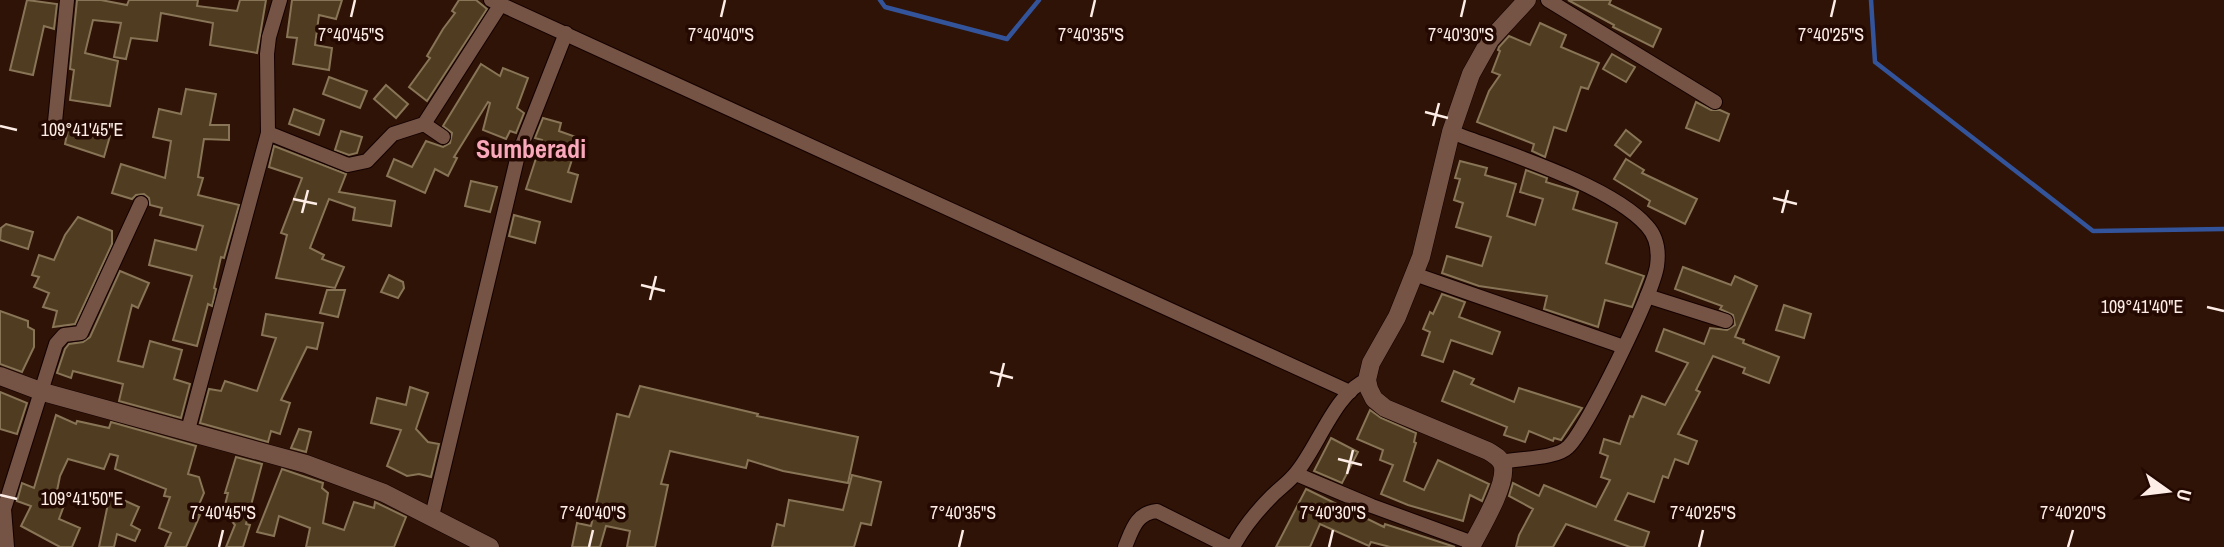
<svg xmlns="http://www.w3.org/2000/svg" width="2224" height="547" font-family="'Archivo Narrow',sans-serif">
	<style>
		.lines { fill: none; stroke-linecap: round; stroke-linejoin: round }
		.stream { stroke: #33549a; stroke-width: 4.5 }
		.building { fill: #503d21; stroke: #887456; stroke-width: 2 }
		.minor-casing { stroke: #140100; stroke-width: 16 }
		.tertiary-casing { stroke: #140100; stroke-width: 19 }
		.minor { stroke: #755446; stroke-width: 14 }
		.tertiary { stroke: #755446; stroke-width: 18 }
		.ticks { fill: none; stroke: #fdede6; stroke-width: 2.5 }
		.labels { text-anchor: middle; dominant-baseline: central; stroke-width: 7; stroke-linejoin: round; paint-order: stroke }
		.quarter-label { font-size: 26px; font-weight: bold; fill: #faa8bb; stroke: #230901 }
		.ticks-label { font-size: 18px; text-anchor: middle; fill: #fdede6; stroke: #230901; stroke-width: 7; stroke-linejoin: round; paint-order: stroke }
	</style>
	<rect width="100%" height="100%" fill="#2e1306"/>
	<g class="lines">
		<g class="stream">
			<path d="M880,0L885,7L1007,39L1039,0"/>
			<path d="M1871,0L1875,62L2093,231L2224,229"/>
		</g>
	</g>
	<g class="building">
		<path d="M27,0L57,4L54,29L44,26L33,75L10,70Z"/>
		<path d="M77,0H101L127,5L129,0H198L197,6L237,11L240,0H266L257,53L210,45L213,23L161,13L157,41L131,38L126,59L114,57L121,23L93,20L85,53L118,61L110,106L70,100L74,70L70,69Z"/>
		<path d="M292,0H342L336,19L319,15L315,45L332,48L329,70L293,64L297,38L287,37Z"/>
		<path d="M459,0H476L487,9L427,101L409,87L430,58L427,56L443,29L455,13L452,11Z"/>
		<path d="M1568,0H1611L1609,4L1661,29L1653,47L1613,27L1614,25Z"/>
		<path d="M1540,23L1566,35L1561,47L1599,63L1588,89L1581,87L1566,131L1554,127L1545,157L1532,151L1534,144L1477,122L1489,91L1500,75L1492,72L1500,51L1498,50L1499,47L1509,36L1530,45Z"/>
		<path d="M1612,54L1635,67L1626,82L1603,69Z"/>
		<path d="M481,64L500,76L503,68L528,78L517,108L524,113L516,133L510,131L506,139L483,130L490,103L488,102L454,157L457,158L448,176L435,169L425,193L387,176L394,159L412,167L426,141L443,147L450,143L452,133L443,126Z"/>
		<path d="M329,77L367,91L360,108L323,94Z"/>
		<path d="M386,85L408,104L396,118L374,99Z"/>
		<path d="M186,89L216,94L210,125H229V140L204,139L198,177L203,178L198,195L239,205L224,258L221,257L214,288L216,289L212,306L208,304L197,346L173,340L192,276L149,265L155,240L196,250L203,226L160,215L162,208L150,205L149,198L144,194L136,195L132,199L112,193L121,164L165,178L171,141L153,137L159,109L181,114Z"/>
		<path d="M1696,102L1711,110H1720L1729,114L1719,141L1686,128Z"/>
		<path d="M294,109L324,120L319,135L289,124Z"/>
		<path d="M543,118L561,123L559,131L579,138L568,172L578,175L571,202L526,189L542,140L535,138Z"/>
		<path d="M69,124L110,136L104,157L65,144Z"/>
		<path d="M1626,130L1641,142L1630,156L1615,145Z"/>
		<path d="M341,131L362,137L357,153L349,155L335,150Z"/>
		<path d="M274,146L346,174L339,192L395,201L391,226L353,220L355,208L329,199L310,248L324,255L322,259L344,267L335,288L276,278L287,235L281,233L302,178L269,167Z"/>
		<path d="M1626,159L1644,170L1642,173L1697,199L1685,224L1648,206L1650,201L1614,179Z"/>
		<path d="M1460,161L1487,168L1485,175L1516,184L1507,216L1535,225L1543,199L1520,192L1526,170L1547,178L1546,182L1578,192L1573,209L1617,223L1606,263L1644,276L1632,307L1605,300L1598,327L1544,309L1547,296L1479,286L1442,273L1447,256L1482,266L1491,237L1456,227L1463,203L1454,200L1460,179L1455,178Z"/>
		<path d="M471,181L497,187L490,212L465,206Z"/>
		<path d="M514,215L540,222L535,243L509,236Z"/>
		<path d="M78,217L112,231V244L75,324L53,327L57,311L43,307L49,293L34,287L39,277L32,275L39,255L54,260L65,235Z"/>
		<path d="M6,224L33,232L28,249L0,240L1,228Z"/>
		<path d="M1683,267L1731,285L1735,276L1757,286L1735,337L1744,340L1743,343L1779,357L1769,383L1743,373L1745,368L1713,356L1696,390L1700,392L1678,434L1697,441L1688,464L1675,459L1668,478L1663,476L1654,502L1628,493L1615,520L1649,532L1644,547H1630L1566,524L1553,547H1516L1519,535L1533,509L1509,496L1513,483L1539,496L1544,485L1596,507L1610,480L1601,477L1608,456L1600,453L1604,439L1620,444L1630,416L1633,417L1642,396L1665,405L1688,363L1656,351L1664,329L1704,344L1710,328L1727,330L1735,325L1733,315L1720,309L1722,306L1675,289Z"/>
		<path d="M120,271L149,283L138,308L132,305L118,361L143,367L150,341L182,350L174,379L190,384L181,418L119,401L123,384L73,371L71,378L57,373L65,349L69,344L83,342L90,337Z"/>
		<path d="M389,275L403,282L404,288L398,298L381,292Z"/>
		<path d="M327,290H345L338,317L320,313Z"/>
		<path d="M1442,294L1465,302L1459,317L1500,332L1492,354L1451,340L1443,362L1422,355L1430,332L1423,329L1430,312L1433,314Z"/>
		<path d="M1784,305L1811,314L1804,338L1776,330Z"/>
		<path d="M0,311L28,321V327L34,330V347L22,372L0,364Z"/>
		<path d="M266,314L323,323L317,349L307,347L281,400L290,403L280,434L271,431L268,442L200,423L209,389L221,391L225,381L257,391L276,338L262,335Z"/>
		<path d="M1454,371L1474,379L1471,384L1514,402L1519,388L1582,408L1561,440L1554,438L1553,441L1529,431L1525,442L1504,435L1507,427L1442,401Z"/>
		<path d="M640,386L758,414L757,416L858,437L848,483L783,471L748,460L746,468L670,451L661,484L668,485L655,547H627L630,531L606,526L600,547H572L577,523L591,526L617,414L629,417Z"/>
		<path d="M410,387L428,393L416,429L428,442L439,444L431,477L419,474L407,476L387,466L401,430L371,423L377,398L406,405Z"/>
		<path d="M0,392L27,403L17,434L0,429Z"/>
		<path d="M1370,410L1381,418L1416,433L1414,442L1416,443L1404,481L1424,490L1438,460L1489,484L1482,501L1470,495L1463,521L1408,505L1381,494L1393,465L1380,460L1383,450L1357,439Z"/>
		<path d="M56,415L76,424L77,421L109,428L111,422L196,446L188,474L199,477L204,493L195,514L200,515L186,547H165L171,533L159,528L170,497L164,496L166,489L115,469L118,456L110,454L104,469L68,459L60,476L56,496L66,500L59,519L80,528L72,547H60L21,526L31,506L17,501L22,483L34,488Z"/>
		<path d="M299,429L311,432L306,452L291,448Z"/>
		<path d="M1331,438L1358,452L1342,483L1314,471Z"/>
		<path d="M236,457L262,464L246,524L250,525L243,547H226L235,525L230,519L232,510L224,509L228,493H225Z"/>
		<path d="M282,469L323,483L322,488L328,493L323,523L344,530L354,502L374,508L375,502L406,517L394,547H306L310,528L279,516L274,536L257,532Z"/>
		<path d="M852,475L881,482L871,525L861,523L854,547H772L777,524L784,526L789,500L843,510Z"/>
		<path d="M1306,489L1384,527L1385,524L1455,547H1390L1371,542L1369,546L1320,524L1310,547H1276Z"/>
		<path d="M110,494L139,507L131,525L140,530L135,541L117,534L114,547H99Z"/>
	</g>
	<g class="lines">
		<g class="minor-casing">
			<g id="minor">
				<path d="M491,0L1350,392"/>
				<path d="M1548,0L1715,102"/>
				<path d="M424,124L501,4"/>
				<path d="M54,132L67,0"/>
				<path d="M1451,132C1503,152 1611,185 1647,226C1657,237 1659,252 1657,266C1653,293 1587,429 1568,447C1556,459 1519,458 1501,462"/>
				<path d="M268,133L348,165L367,161L393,134L424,124L443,137"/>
				<path d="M1414,274L1624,347"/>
				<path d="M1647,296L1726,321"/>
				<path d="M188,430L268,133L267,54L269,37L280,0"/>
				<path d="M1296,474L1372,506L1473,543"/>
				<path d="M432,516L518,155L566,33"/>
				<path d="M7,547L4,509L56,344L64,335L81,333L141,203"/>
				<path d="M1125,547C1132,530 1136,513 1157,511L1229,547"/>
				<path d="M1233,547C1243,528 1257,511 1272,496C1280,488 1289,482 1296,473C1317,449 1336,391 1367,380"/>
			</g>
		</g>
		<g class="tertiary-casing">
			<g id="tertiary">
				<path d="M0,376L43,392L306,464L384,493L490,547"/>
				<path d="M1471,547C1480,529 1506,487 1503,467C1502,459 1495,455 1488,451L1385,408L1374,399L1369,389L1367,380L1371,363L1397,317L1421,257L1451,132L1471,74L1490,40L1527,0"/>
			</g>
		</g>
		<use href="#minor" class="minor"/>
		<use href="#tertiary" class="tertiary"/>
	</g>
	<path class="ticks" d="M351,17L355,0M721,17L725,0M1091,17L1095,0M1461,17L1465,0M1831,17L1835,0M1425,112L1448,118M0,126L17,130M1433,126L1439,103M1773,198L1797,204M293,199L317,204M302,213L308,190M1782,213L1788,190M641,285L665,291M650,300L656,276M2207,307L2224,311M990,372L1013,378M998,387L1004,363M1338,459L1362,465M1347,474L1353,450M0,495L17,499M219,547L223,530M589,547L593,530M959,547L963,530M1329,547L1333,530M1699,547L1703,530M2068,547L2073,530"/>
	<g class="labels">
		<g class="quarter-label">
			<text x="531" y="148">Sumberadi</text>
		</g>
	</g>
	<g class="ticks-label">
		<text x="351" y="41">7°40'45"S</text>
		<text x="721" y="41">7°40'40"S</text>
		<text x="1091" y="41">7°40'35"S</text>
		<text x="1461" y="41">7°40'30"S</text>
		<text x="1831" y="41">7°40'25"S</text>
		<text x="82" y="136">109°41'45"E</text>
		<text x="2142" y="313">109°41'40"E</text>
		<text x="82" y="505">109°41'50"E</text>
		<text x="223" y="519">7°40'45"S</text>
		<text x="593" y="519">7°40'40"S</text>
		<text x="963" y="519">7°40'35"S</text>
		<text x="1333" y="519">7°40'30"S</text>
		<text x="1703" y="519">7°40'25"S</text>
		<text x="2073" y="519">7°40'20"S</text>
	</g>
	<g transform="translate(2168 491) rotate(104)" stroke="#230901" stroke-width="5" paint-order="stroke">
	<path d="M0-5L12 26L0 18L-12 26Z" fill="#fdede6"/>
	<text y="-10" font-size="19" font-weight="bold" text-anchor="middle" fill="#fdede6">U</text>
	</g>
</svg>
